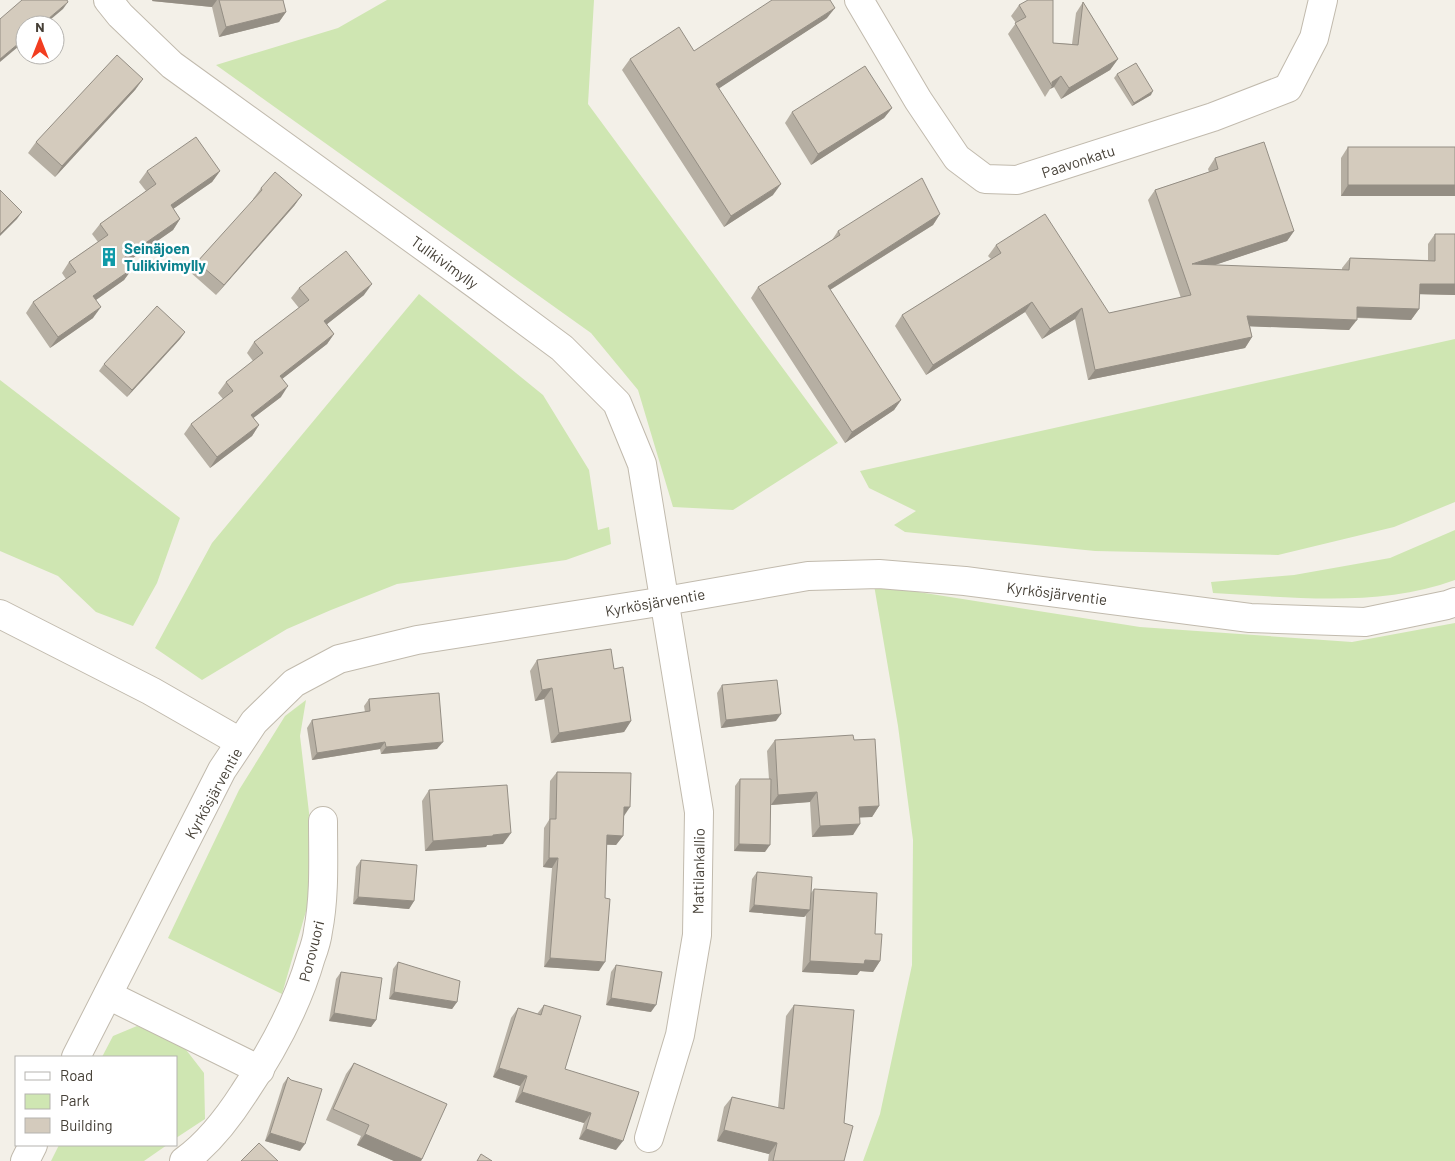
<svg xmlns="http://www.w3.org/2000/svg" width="1455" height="1161" font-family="Barlow,sans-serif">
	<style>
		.green { fill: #cfe6b2 }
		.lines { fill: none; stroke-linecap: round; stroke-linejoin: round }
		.minor-casing { stroke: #c1baad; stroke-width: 30 }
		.tertiary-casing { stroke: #c1baad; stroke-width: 30 }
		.minor { stroke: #fff; stroke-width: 28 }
		.tertiary { stroke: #fff; stroke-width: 28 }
		.wall { fill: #b6afa3 }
		.shaded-wall { fill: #948e84 }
		.building { fill: #d4cbbd; stroke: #948e84 }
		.labels { text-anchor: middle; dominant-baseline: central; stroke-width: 5; stroke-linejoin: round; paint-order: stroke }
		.street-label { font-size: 15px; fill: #464037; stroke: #fff }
		.culture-label { font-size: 15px; font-weight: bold; fill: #0d838f; stroke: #fff; text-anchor: start }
	</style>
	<rect width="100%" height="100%" fill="#f3f0e8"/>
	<g class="green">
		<path d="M387,0H594L588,104L838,443L733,510L673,507L638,390L591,333L216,65L338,28Z"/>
		<path d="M419,294L543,395L589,470L598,530L609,527L611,544L566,560L397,584L331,610L287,629L202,680L155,648L212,543Z"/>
		<path d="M1455,339V502L1394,527L1278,555L1095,551L905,532L894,525L916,511L869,488L860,471Z"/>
		<path d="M0,380L180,518L157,583L133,626L96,612L58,576L0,551Z"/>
		<path d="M1455,530V580C1378,608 1293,597 1213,593L1211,582L1294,575L1390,558Z"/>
		<path d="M874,585L1140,627L1352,642L1455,623V1161H863L880,1114L912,965L913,840L898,726Z"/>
		<path d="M306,700L300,736L310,821L311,894L282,994L168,938L239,790L285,716Z"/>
		<path d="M137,1026L180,1042L204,1073L205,1119L176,1138V1057H102L113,1036Z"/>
		<path d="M59,1145H167L144,1161H51Z"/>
	</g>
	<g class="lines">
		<g class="minor-casing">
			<g id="minor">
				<path d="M108,0L120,15L172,65L478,286L562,348L617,403L642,464L699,812L697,935L680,1035L649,1138"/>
				<path d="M859,0L918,100L957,158L985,179L1017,180L1213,117L1288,88L1314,38L1323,0"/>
				<path d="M0,614L151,691L240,742"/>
				<path d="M108,995L260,1070"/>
				<path d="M184,1161C209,1143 228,1118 244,1093C273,1050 297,1006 311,957C314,949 317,940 318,931C325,895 323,858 323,821"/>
			</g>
		</g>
		<g class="tertiary-casing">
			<g id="tertiary">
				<path d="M76,1057L222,770L254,722L294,683L339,659L417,640L665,601L808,576L879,574L965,581L1250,618L1365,622L1447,605L1455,602"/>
				<path d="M25,1161L33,1145"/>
			</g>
		</g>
		<use href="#minor" class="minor"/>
		<use href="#tertiary" class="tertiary"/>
	</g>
	<g class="wall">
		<path d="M152,0H283L286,12L279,22L219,37L212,7L152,1Z"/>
		<path d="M1083,2L1118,59L1110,70L1061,99L1054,87L1050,89L1045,97L1008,34L1016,23L1011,16L1019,5L1053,43L1072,44L1076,13Z"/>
		<path d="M827,18L719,88L773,195L724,227L622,70L630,59L694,51Z"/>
		<path d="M1117,74L1151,95L1132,106L1114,78Z"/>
		<path d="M143,79L135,90L55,177L28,153L36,142Z"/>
		<path d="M892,108L884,118L811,165L785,123L792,112Z"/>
		<path d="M1348,147L1455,196H1341V158Z"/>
		<path d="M1215,158L1294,231L1287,241L1214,265L1342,270V268L1350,258L1428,260V244L1435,234H1455V295L1419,294V309L1411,320L1357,318L1349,330L1250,326L1252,337L1245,348L1088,380L1075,319L1042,339L1025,312L926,375L895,326L902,315L991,259L988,256L996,245L1109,313L1181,298L1148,200L1155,190L1209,172L1208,169Z"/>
		<path d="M147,171H220L212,182L173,209L180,219L173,230L127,262L132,269L124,280L96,300L93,318L50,348L26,313L33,302L66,279L62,273L69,262L98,242L92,234L100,224L146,191L139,182Z"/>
		<path d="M261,188L302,195L294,206L216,295L190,272L197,262L254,200L253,199Z"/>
		<path d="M940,214L933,225L830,290L901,400L894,410L845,443L751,298L758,287L832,240L838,231Z"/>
		<path d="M299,288L364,295L327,324L334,334L327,344L282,379L281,397L253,418L259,425L252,436L210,468L184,434L191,424L223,399L218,393L226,382L253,361L247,353L254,342L299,308L291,298Z"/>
		<path d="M185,332L180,339L127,397L99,371L104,364Z"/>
		<path d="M537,660L614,669L631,721L624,732L551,743L544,699L535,701L530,671Z"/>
		<path d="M722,685L776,721L721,728L717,693Z"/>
		<path d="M369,699L437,749L381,754L380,749L312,760L307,728L312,720L365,712L364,706Z"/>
		<path d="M775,740H854L879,806L872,817H860L853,835L812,837L810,802L771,805L765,852L734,851L735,786L740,779H769L767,751Z"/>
		<path d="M557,772L624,816L623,836L616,845H607L599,971L544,967L552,868L543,867L544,828L549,820L550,781Z"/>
		<path d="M429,790L503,844L487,845L486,847L425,851L422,801Z"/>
		<path d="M361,860L414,901L409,909L353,904L356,867Z"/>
		<path d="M757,872L811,893L814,889L875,934L880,961L873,972L860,971L857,975L802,972L806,916L804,917L749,912L752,879Z"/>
		<path d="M398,962L457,1002L452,1009L389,999L393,969Z"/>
		<path d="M616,965L651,1012L606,1005L611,972Z"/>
		<path d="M341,972L376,1020L371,1027L329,1021L336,979Z"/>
		<path d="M544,1005L565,1069L616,1150L579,1139L584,1123L515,1102L520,1086L493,1077L511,1018L518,1008L537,1014Z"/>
		<path d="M794,1005L844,1123V1161H768L769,1154L717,1141L724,1107L732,1097L778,1108L786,1016Z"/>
		<path d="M354,1063L422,1159L421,1161H394L357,1145L361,1136L326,1120L346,1074Z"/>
		<path d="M288,1077L300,1151L265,1141L283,1084Z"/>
	</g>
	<g class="shaded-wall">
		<path d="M153,0H217L212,7L152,1Z"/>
		<path d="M68,2L63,9L44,25H41Z"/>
		<path d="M835,8L827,18L709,95L716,84Z"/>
		<path d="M286,12L279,22L219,37L226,27Z"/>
		<path d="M25,38V41L0,62V59Z"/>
		<path d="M1118,59L1110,70L1061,99L1069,88Z"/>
		<path d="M1061,76L1054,87L1050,89L1052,86V82Z"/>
		<path d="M143,79L135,90L55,177L62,166Z"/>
		<path d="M1153,91L1151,95L1132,106L1134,103Z"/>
		<path d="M892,108L884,118L811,165L818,154Z"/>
		<path d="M220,171L212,182L163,216L171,205Z"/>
		<path d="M781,184L773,195L724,227L731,216Z"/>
		<path d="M1348,185H1455V196H1341Z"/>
		<path d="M302,195L294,206L216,295L224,285Z"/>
		<path d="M22,212L17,219L0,236V234Z"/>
		<path d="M940,214L933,225L820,296L828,286Z"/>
		<path d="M180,219L173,230L117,269L124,258Z"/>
		<path d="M1294,231L1287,241L1185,275L1192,264Z"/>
		<path d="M132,269L124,280L86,307L93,296Z"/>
		<path d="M372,284L364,295L317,332L324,321Z"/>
		<path d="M1420,284H1455V295L1412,294Z"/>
		<path d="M1032,302L1025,312L926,375L933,365Z"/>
		<path d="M101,307L93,318L50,348L58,337Z"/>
		<path d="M1357,307L1419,309L1411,320L1350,317Z"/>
		<path d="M1082,308L1075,319L1042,339L1050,329Z"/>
		<path d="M1247,316L1357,320L1349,330L1240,326Z"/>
		<path d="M185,332L180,339L127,397L132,390Z"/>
		<path d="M334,334L327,344L273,386L280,376Z"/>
		<path d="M1252,337L1245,348L1088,380L1095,370Z"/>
		<path d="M288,386L281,397L243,426L251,415Z"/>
		<path d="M901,400L894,410L845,443L852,432Z"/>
		<path d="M259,425L252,436L210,468L217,457Z"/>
		<path d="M552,688L544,699L535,701L542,690Z"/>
		<path d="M781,714L776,721L721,728L726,720Z"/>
		<path d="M631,721L624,732L551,743L559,733Z"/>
		<path d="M385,742L380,749L312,760L317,753Z"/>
		<path d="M443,742L437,749L381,754L386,747Z"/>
		<path d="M817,792L810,802L771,805L778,795Z"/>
		<path d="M879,806L872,817L852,818L859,807Z"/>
		<path d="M624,807H630L624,816Z"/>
		<path d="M860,824L853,835L812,837L820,826Z"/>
		<path d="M511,833L503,844L487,845L486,847L425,851L433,841Z"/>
		<path d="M607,835L623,836L616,845L600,844Z"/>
		<path d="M739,844L770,845L765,852L734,851Z"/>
		<path d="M549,858H558L552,868L543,867Z"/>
		<path d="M358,897L414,901L409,909L353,904Z"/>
		<path d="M754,905L810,910L804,917L749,912Z"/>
		<path d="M550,958L605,962L599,971L544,967Z"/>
		<path d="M865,960L880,961L873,972L860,971L857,975L802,972L810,961Z"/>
		<path d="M394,992L457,1002L452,1009L389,999Z"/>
		<path d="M611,998L656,1005L651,1012L606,1005Z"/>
		<path d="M334,1013L376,1020L371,1027L329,1021Z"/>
		<path d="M499,1068L527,1076L520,1086L493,1077Z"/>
		<path d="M522,1092L591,1113L584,1123L515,1102Z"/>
		<path d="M586,1129L623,1141L616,1150L579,1139Z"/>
		<path d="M724,1130L777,1143L769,1154L717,1141Z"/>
		<path d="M270,1133L305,1144L300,1151L265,1141Z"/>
		<path d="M365,1134L422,1159L421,1161H394L357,1145Z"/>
	</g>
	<g class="building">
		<path d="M22,0H67L68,2L41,25H25V38L0,59V19Z"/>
		<path d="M219,0H283L286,12L226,27Z"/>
		<path d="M772,0H830L835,8L716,84L781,184L731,216L630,59L679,27L694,51Z"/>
		<path d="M1028,0H1053V43L1078,45L1083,2L1118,59L1069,88L1061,76L1052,82V86L1015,23L1026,17L1019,5Z"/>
		<path d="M117,55L143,79L62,166L36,142Z"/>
		<path d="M1136,63L1153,91L1134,103L1117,74Z"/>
		<path d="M865,66L892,108L818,154L792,112Z"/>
		<path d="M196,137L220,171L171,205L180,219L124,258L132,269L93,296L101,307L58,337L33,302L76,272L69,262L108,235L100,224L156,184L147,171Z"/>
		<path d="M1264,142L1294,231L1192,264L1349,270L1350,258L1435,261V234H1455V284H1420L1419,309L1357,307V320L1247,316L1252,337L1095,370L1082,308L1050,329L1032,302L933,365L902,315L1001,253L996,245L1045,214L1109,313L1191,295L1155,190L1218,169L1215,158Z"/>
		<rect x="1348" y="147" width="107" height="38"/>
		<path d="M275,172L302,195L224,285L197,262L262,190L261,188Z"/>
		<path d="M922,178L940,214L828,286L901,400L852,432L758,287L840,235L838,231Z"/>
		<path d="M0,190L22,212L0,234Z"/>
		<path d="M346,251L372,284L324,321L334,334L280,376L288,386L251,415L259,425L217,457L191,424L233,391L226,382L263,353L254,342L309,300L299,288Z"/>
		<path d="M157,306L185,332L132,390L104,364Z"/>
		<path d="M611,649L614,669L623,667L631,721L559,733L552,688L542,690L537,660Z"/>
		<path d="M777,680L781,714L726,720L722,685Z"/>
		<path d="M439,693L443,742L386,747L385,742L317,753L312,720L370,711L369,699Z"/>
		<path d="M853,735L854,740L875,739L879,806L859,807L860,824L820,826L817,792L778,795L775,740Z"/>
		<path d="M557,772L631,773L630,807H624L623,836L607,835L605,898L610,899L605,962L550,958L558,858H549L550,819H556Z"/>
		<path d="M740,779H771L770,845L739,844Z"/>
		<path d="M507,785L511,833L493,835V836L433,841L429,790Z"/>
		<path d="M361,860L417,865L414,901L358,897Z"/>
		<path d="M757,872L812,877L810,910L754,905Z"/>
		<path d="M814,889L877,893L875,934H882L880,961L865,960L864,964L810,961Z"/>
		<path d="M398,962L460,981L457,1002L394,992Z"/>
		<path d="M616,965L662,972L656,1005L611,998Z"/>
		<path d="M341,972L382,978L376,1020L334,1013Z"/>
		<path d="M544,1005L581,1016L565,1069L639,1092L623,1141L586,1129L591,1113L522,1092L527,1076L499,1068L518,1008L541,1015Z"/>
		<path d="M794,1005L854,1010L844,1123L853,1126L844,1161H773L777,1143L724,1130L732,1097L784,1109Z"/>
		<path d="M354,1063L447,1104L422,1159L365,1134L369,1125L333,1109Z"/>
		<path d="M288,1077L291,1080L322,1089L305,1144L270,1133Z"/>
		<path d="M259,1143L278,1161H241Z"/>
		<path d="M481,1154L492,1161H477Z"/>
	</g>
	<defs>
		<g id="building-bare" transform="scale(1.5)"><path d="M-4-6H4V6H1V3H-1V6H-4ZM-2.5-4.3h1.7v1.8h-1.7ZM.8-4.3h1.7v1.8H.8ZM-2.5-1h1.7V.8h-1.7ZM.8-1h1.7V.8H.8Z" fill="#0f9aa8" stroke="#fff" stroke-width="2.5" paint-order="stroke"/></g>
	</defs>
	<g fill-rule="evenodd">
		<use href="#building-bare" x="109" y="257"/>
	</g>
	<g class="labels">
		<g class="street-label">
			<text transform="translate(1078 161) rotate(-18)">Paavonkatu</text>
			<text transform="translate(445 262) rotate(36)">Tulikivimylly</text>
			<text transform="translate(1057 593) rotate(7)">Kyrkösjärventie</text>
			<text transform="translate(655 602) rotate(-10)">Kyrkösjärventie</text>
			<text transform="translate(213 793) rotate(-61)">Kyrkösjärventie</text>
			<text transform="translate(698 871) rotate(-89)">Mattilankallio</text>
			<text transform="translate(311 951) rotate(-76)">Porovuori</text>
		</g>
		<g class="culture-label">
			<text x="124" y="248">Seinäjoen<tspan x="124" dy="17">Tulikivimylly</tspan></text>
		</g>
	</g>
	<rect x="15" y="1056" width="162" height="90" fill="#ffffff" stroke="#b5b3af"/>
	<rect x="25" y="1072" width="25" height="8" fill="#ffffff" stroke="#b5b3af"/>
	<text x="60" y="1081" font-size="15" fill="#464037">Road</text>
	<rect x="25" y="1094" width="25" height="15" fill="#cfe6b2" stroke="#b5b3af"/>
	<text x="60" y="1106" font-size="15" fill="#464037">Park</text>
	<rect x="25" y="1118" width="25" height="15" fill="#d4cbbd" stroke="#b5b3af"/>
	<text x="60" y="1131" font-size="15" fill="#464037">Building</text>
	<g transform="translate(40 40)"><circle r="24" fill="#ffffff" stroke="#b5b3af"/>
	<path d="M0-4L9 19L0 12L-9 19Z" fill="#f23d20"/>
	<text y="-8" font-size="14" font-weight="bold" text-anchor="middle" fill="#464037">N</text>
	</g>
</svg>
